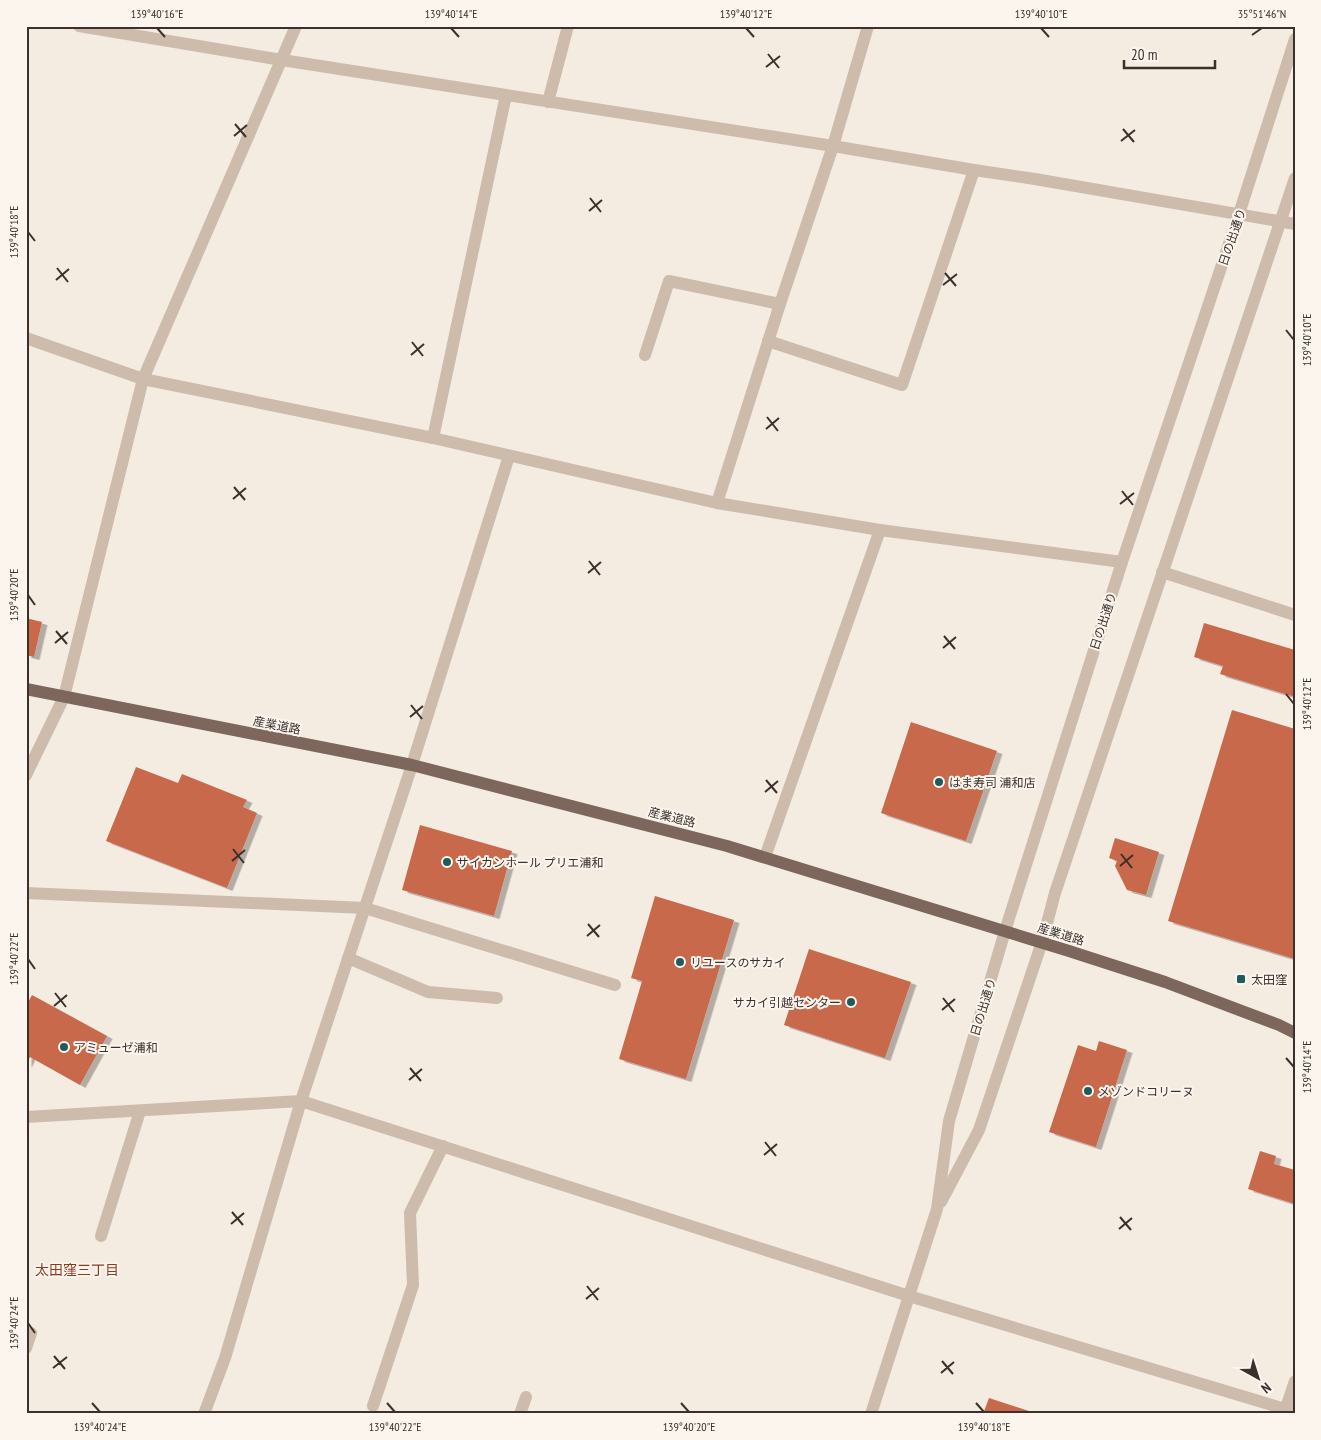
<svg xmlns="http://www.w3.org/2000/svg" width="1321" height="1440" font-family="'PT Sans Narrow','Noto Sans JP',sans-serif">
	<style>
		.building { fill: #c8694b; filter: url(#shadow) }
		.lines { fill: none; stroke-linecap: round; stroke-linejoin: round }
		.service { stroke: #cdbbac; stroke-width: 12 }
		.minor { stroke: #cdbbac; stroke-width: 12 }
		.tertiary { stroke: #cdbbac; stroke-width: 12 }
		.primary { stroke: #7d675c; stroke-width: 12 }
		.ticks { fill: none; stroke: #3b302b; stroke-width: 2 }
		.poi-dot { fill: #1f5a5e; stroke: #fbf5ee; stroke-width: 2 }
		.labels { text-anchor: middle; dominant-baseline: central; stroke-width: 4; stroke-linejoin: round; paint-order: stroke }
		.street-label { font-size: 12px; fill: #3b302b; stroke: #fbf5ee }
		.poi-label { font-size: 12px; fill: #3b302b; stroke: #fbf5ee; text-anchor: start }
		.neighbourhood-label { font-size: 14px; fill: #8c3b22; stroke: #fbf5ee }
		.neatline { fill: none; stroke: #3b302b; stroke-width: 2 }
		.ticks-label { font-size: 12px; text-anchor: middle; fill: #3b302b }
	</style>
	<defs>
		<filter id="shadow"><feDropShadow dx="5.5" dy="3" stdDeviation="0" flood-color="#0004"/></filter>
	</defs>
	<rect width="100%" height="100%" fill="#f4ebe1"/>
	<g class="building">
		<path d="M26,618L42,622L34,657L26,655Z"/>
		<path d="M1204,623L1295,650V697L1220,674L1223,666L1194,657Z"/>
		<path d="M1232,710L1295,729V959L1168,921Z"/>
		<path d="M911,722L997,751L966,841L881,813Z"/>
		<path d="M136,767L178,783L182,774L247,800L243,807L257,813L227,888L106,841Z"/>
		<path d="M420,825L512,851L494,916L402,890Z"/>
		<path d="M1115,838L1159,852L1146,895L1127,890L1115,866L1117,861L1109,858Z"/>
		<path d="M655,896L734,920L686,1079L619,1059L642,981L631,978Z"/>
		<path d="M809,949L911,982L885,1058L784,1025Z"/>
		<path d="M32,995L107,1036L80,1085L30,1057L26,1065V1006Z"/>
		<path d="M1099,1041L1127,1050L1096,1147L1049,1132L1078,1045L1096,1051Z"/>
		<path d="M1260,1151L1276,1156L1274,1164L1295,1170V1204L1248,1189Z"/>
		<path d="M989,1398L1035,1413V1414H983Z"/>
	</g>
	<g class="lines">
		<g class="service">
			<path d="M548,102L568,26"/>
			<path d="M433,438L506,95"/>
			<path d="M26,893L365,908L615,985"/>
			<path d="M348,958L428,992L497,998"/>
			<path d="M26,1348L31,1333"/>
		</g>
		<g class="minor">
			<path d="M79,26L282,60L833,146L974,170L1035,179L1295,224"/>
			<path d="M26,338L143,379L433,438L717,503L880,530L1122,562"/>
			<path d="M768,341L902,385L974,170"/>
			<path d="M645,355L669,281L780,304"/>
			<path d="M717,503L780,304L833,146L868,26"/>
			<path d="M1162,572L1295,615"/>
			<path d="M26,775L64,697L143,379L296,26"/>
			<path d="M765,857L880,530"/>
			<path d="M26,1117L301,1101L909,1296L1295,1412"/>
			<path d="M101,1236L140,1111"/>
			<path d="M373,1406L413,1285L410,1213L443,1146"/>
			<path d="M204,1414L225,1358L301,1101L412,765L509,456"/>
			<path d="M520,1414L526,1397"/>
			<path d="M1284,1414L1295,1381"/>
		</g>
		<g class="tertiary">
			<path d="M941,1202L979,1130L1042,942L1055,893L1295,178"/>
			<path d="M871,1414L937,1209L949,1121L1005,931L1122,562L1239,214L1295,39"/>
		</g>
		<path class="primary" d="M26,689L412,765L727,846L1069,951L1165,982L1279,1025L1295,1033"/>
	</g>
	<path class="ticks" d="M157,28L165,37M451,28L459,37M746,28L754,37M1041,28L1049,37M1252,35L1262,28M768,54L779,68M766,67L780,56M235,124L246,137M1123,129L1134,142M234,136L247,125M1121,141L1135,130M590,198L601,212M589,211L602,200M28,232L35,241M57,268L68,282M945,273L956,286M56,280L69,269M943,285L957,274M1286,330L1294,340M412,342L423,356M411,355L424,344M767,417L778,431M766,429L779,418M234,487L245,500M1122,491L1133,505M233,499L246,488M1120,504L1134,493M589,561L600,575M588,573L601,562M28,595L35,605M56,631L67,644M944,636L955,649M55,643L68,632M943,648L956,637M1286,694L1294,704M411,705L422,719M410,717L423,706M766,780L777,793M765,792L778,781M233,849L244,863M1121,854L1132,868M232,861L245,850M1120,866L1133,855M588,924L599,937M587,936L600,925M28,959L35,969M55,993L66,1007M943,998L954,1012M54,1006L67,995M942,1010L955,999M1286,1058L1294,1067M410,1068L421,1081M409,1080L422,1069M765,1142L776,1156M764,1155L777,1144M232,1212L243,1225M1120,1217L1131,1230M231,1224L244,1213M1119,1229L1132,1218M587,1286L598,1300M586,1299L599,1288M28,1323L35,1333M54,1356L65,1369M942,1361L953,1374M53,1368L67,1357M941,1373L954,1362M92,1403L100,1412M387,1403L395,1412M681,1403L689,1412M976,1403L984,1412"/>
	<g class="poi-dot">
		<circle cx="939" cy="782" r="5"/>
		<circle cx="447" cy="862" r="5"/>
		<circle cx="680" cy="962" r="5"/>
		<rect x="1236" y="974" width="10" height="10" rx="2.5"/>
		<circle cx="851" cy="1002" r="5"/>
		<circle cx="64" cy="1047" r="5"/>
		<circle cx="1088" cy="1091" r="5"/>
	</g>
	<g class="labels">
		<g class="street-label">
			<text transform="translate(1232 237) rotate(-71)">日の出通り</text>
			<text transform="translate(1103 621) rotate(-72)">日の出通り</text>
			<text transform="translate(277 725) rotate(11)">産業道路</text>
			<text transform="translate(672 817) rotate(14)">産業道路</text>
			<text transform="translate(1061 934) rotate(17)">産業道路</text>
			<text transform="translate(983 1007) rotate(-73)">日の出通り</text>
		</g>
		<g class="poi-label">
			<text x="949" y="782">はま寿司 浦和店</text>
			<text x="457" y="862">サイカンホール プリエ浦和</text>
			<text x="690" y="962">リユースのサカイ</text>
			<text x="1251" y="979">太田窪</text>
			<text x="841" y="1002" text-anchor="end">サカイ引越センター</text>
			<text x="74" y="1047">アミューゼ浦和</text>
			<text x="1098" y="1091">メゾンドコリーヌ</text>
		</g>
		<g class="neighbourhood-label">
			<text x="77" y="1270">太田窪三丁目</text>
		</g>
	</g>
	<rect width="1321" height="1440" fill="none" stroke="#fbf5ee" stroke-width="55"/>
	<g transform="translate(1258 1378) rotate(141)" stroke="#fbf5ee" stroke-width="4" paint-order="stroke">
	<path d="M0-4L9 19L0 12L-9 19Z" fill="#3b302b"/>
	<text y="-8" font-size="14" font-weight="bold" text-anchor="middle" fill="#3b302b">N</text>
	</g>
	<path d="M1124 60v8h91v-8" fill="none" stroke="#3b302b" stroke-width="2.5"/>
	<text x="1131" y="60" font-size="15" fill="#3b302b" stroke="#fbf5ee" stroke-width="4" paint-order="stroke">20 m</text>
	<rect x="28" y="28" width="1266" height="1384" class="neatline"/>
	<g class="ticks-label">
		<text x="157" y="18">139°40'16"E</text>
		<text x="451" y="18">139°40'14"E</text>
		<text x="746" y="18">139°40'12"E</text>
		<text x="1041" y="18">139°40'10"E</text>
		<text x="1262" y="18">35°51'46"N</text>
		<text transform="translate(14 232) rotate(-90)" y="4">139°40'18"E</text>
		<text transform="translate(1307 340) rotate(-90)" y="4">139°40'10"E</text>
		<text transform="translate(14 595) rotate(-90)" y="4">139°40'20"E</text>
		<text transform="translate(1307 704) rotate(-90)" y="4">139°40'12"E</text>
		<text transform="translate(14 959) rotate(-90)" y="4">139°40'22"E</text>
		<text transform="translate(1307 1067) rotate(-90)" y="4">139°40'14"E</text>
		<text transform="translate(14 1323) rotate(-90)" y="4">139°40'24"E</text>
		<text x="100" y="1431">139°40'24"E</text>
		<text x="395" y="1431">139°40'22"E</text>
		<text x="689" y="1431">139°40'20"E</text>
		<text x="984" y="1431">139°40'18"E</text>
	</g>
</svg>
